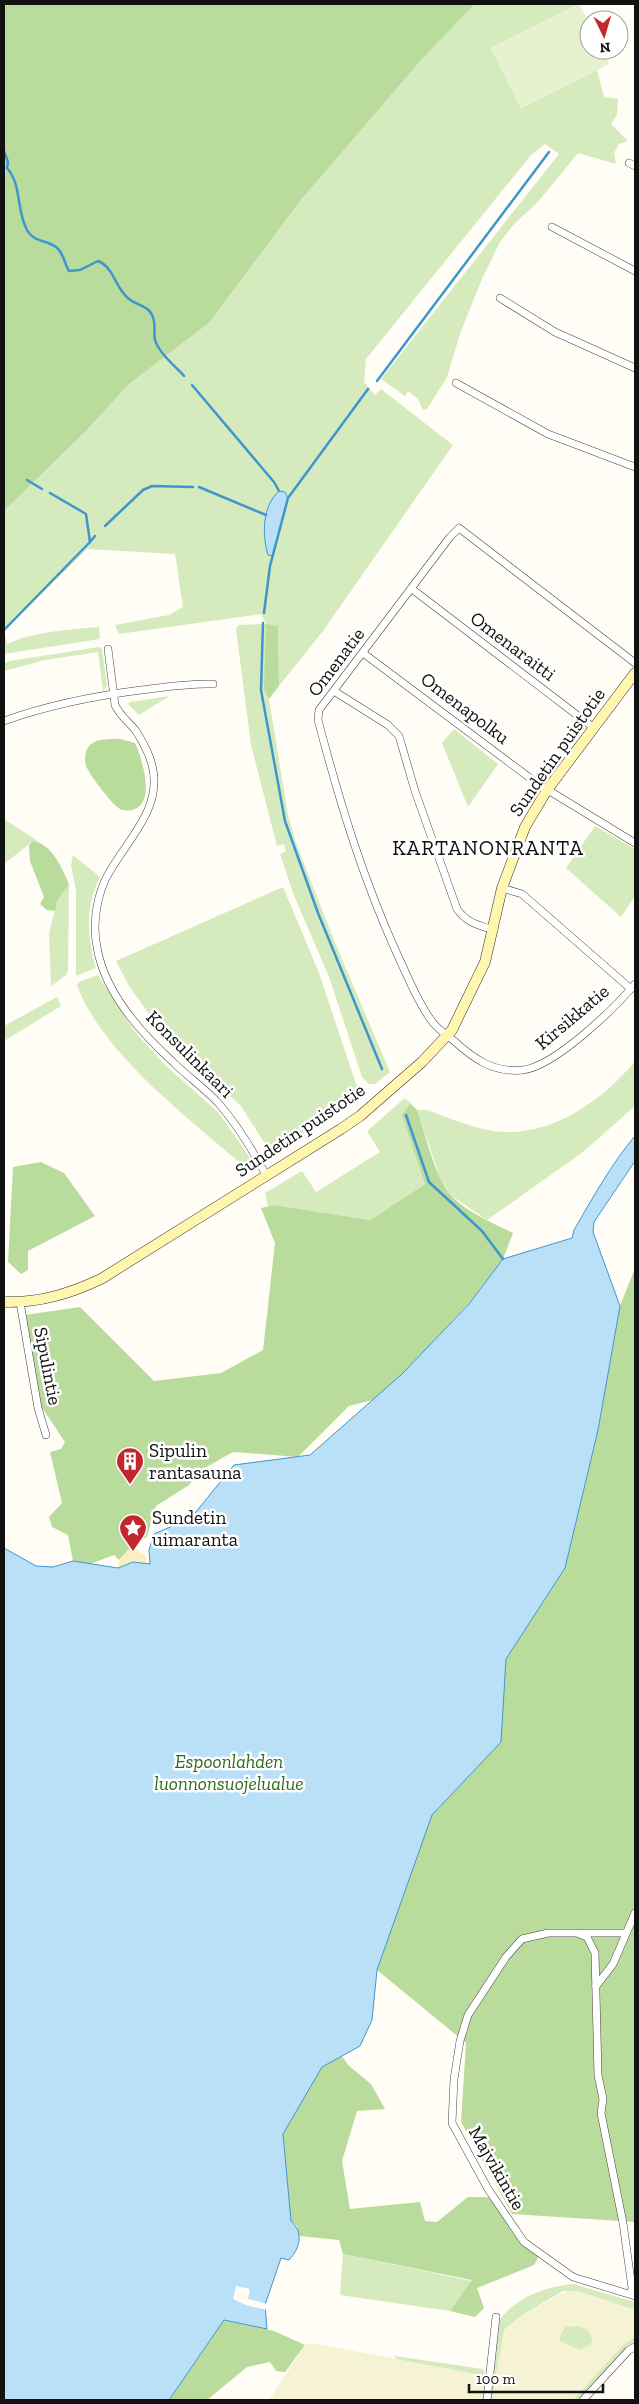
<svg xmlns="http://www.w3.org/2000/svg" width="639" height="2404" font-family="'Zilla Slab',serif">
	<style>
		.farmland { fill: #f6f3d4 }
		.green { fill: #d5ebbd }
		.forest { fill: #b9dc9c }
		.sand { fill: #fbeec1 }
		.pitch { fill: #e6f2cf }
		.water { fill: #b9e0f7; stroke: #3f96cf }
		.pier { fill: #fffdf5 }
		.lines { fill: none; stroke-linecap: round; stroke-linejoin: round }
		.stream { stroke: #3f96cf; stroke-width: 2.5 }
		.street-casing { stroke: #444; stroke-width: 8 }
		.secondary-casing { stroke: #333; stroke-width: 11 }
		.street { stroke: #fff; stroke-width: 7 }
		.secondary { stroke: #fff6b0; stroke-width: 10 }
		.labels { text-anchor: middle; dominant-baseline: central; stroke-width: 5; stroke-linejoin: round; paint-order: stroke }
		.street-label { font-size: 19px; fill: #111; stroke: #fff }
		.poi-label { font-size: 19px; fill: #111; stroke: #fff; text-anchor: start }
		.park-label { font-size: 19px; font-style: italic; fill: #2f6b1f; stroke: #fff }
		.quarter-label { font-size: 21px; letter-spacing: 1px; fill: #111; stroke: #fff }
	</style>
	<rect width="100%" height="100%" fill="#fffdf5"/>
	<g class="farmland">
		<path d="M568,2290L578,2291L635,2310V2337L623,2345L573,2400H492L504,2329L519,2317Z"/>
		<path d="M312,2343L481,2375L484,2384L482,2400H269L305,2345Z"/>
	</g>
	<g class="green">
		<path d="M475,4H579L491,48L521,108L597,70L604,97L618,99L617,115L611,124L628,141L619,144L614,153L616,164L578,153L537,203L515,223L500,242L482,279L461,331L447,377L427,409L423,410L418,399L408,391L405,396L381,379L559,154L545,144L531,155L366,359L364,382L375,395L381,389L453,445L323,631L279,686L278,626L264,688L269,699L288,815L296,843L336,945L390,1072L375,1084H369L362,1077L329,977L293,893L280,854L286,851L284,844L277,846L251,745L236,629L238,625L266,624L261,614L119,634L115,625L169,615L183,607L175,554L87,549L4,631L7,644C35,631 68,630 99,627L100,639L4,654V511L86,431L129,384L209,323L300,201L422,59Z"/>
		<path d="M100,647L102,649L107,686L103,691L98,652L45,660L4,671V663L10,661Z"/>
		<path d="M170,696L139,715L128,704L130,702Z"/>
		<path d="M454,729L498,764L468,807L442,743Z"/>
		<path d="M4,819L39,842L33,841L4,864Z"/>
		<path d="M595,826L635,849V896L621,917L566,868Z"/>
		<path d="M73,855L100,877C85,907 87,936 96,968L76,976V891L71,865Z"/>
		<path d="M69,884L68,970L66,975L51,986L49,934L57,901Z"/>
		<path d="M283,887L319,973L356,1084L362,1091C360,1102 291,1141 277,1150L267,1147L241,1106L186,1056L149,1014L129,986L116,961Z"/>
		<path d="M98,975L135,1032L165,1065L219,1113L254,1164L251,1168H246C190,1119 103,1055 77,985L79,982Z"/>
		<path d="M57,997L61,1006L4,1041V1026Z"/>
		<path d="M635,1061V1106L583,1152L487,1220L452,1196L441,1180L417,1110H427C448,1118 471,1127 493,1131C548,1139 602,1102 635,1061Z"/>
		<path d="M405,1098L410,1103L402,1115L425,1184L370,1220L274,1205L268,1206L265,1193L302,1171L316,1192L380,1152L367,1131Z"/>
		<path d="M343,2254L472,2281L450,2311L340,2295Z"/>
		<path d="M573,2284L635,2302V2310L578,2291H563L519,2317L504,2330L492,2400H489L499,2321C514,2298 547,2286 573,2284Z"/>
		<path d="M578,2326L587,2330L593,2339L590,2345L579,2350L560,2341V2336L565,2327Z"/>
		<path d="M635,2337V2344L628,2347L579,2400H573L623,2345Z"/>
		<path d="M395,2356L483,2369L487,2378L485,2400H482L484,2384L481,2375L396,2359Z"/>
	</g>
	<g class="forest">
		<path d="M4,4H475L422,59L300,201L209,323L129,384L86,431L4,511Z"/>
		<path d="M266,624L278,626L279,686L269,699L264,689Z"/>
		<path d="M121,739L135,743C143,760 160,816 122,810C114,808 89,774 86,766C84,759 85,749 91,744C99,738 111,739 121,739Z"/>
		<path d="M33,841C52,844 62,868 69,884L57,901L55,911L47,910L40,904L44,897L30,861L29,845Z"/>
		<path d="M410,1103L417,1110C426,1135 434,1175 451,1195C464,1211 495,1224 513,1233L503,1259L469,1303L380,1398L349,1406L298,1457L233,1452L201,1470L189,1485L156,1506L147,1537L132,1546L119,1560L114,1555L90,1564L73,1561L68,1535L52,1527L49,1517L62,1503L50,1452L61,1449L65,1442L41,1406L25,1315L80,1307L154,1381L221,1373L263,1350L275,1243L261,1208L274,1205L370,1220L425,1184L402,1115Z"/>
		<path d="M41,1162L64,1173L95,1216L28,1251V1270L21,1274L8,1262L13,1167Z"/>
		<path d="M635,1268V2222L512,2214L461,2122L466,2043L377,1970L432,1815L501,1742L506,1659L565,1568L598,1430L620,1306Z"/>
		<path d="M342,2056L348,2065L371,2084L385,2109L357,2111L342,2161L350,2209L420,2202L425,2221L437,2222L468,2197H493L514,2229L540,2254L534,2265L477,2288L484,2308L475,2317L450,2311L472,2280L343,2254L339,2240L299,2236L297,2226L291,2221L283,2134L322,2067Z"/>
		<path d="M224,2320L274,2331L305,2345L285,2372L276,2371L270,2362L247,2367L207,2400H169Z"/>
	</g>
	<path class="sand" d="M132,1546L147,1557L145,1565L133,1562L118,1568L119,1560Z"/>
	<path class="pitch" d="M579,4L589,23V50H602L609,64L521,108L491,48Z"/>
	<g class="water">
		<path d="M279,491L285,492L288,498L273,556L268,555C262,535 262,506 279,491Z"/>
		<path d="M635,1136V1161L594,1222L593,1232L620,1306L598,1430L565,1568L506,1659L501,1742L432,1815L377,1970L372,2020L360,2046L322,2067L283,2134L291,2221C304,2233 300,2248 289,2260L281,2258L265,2305L267,2329L224,2320L169,2400H4V1548L36,1566L53,1567L73,1561L118,1568L133,1562L150,1564L149,1550L154,1534L191,1518L234,1465L310,1455L402,1374L469,1304L503,1259L572,1238L574,1230C592,1199 612,1163 635,1136Z"/>
	</g>
	<path class="pier" d="M236,2286L250,2289L248,2299L268,2304L267,2310L246,2305L233,2299Z"/>
	<g class="lines">
		<g class="stream">
			<path d="M4,151L8,162L7,168C22,185 16,210 27,230C33,242 47,240 56,247C64,253 64,263 69,271L80,270L98,261C115,268 115,289 129,299C136,305 146,305 151,313C157,322 153,330 155,340C159,353 175,366 184,376"/>
			<path d="M377,381L549,152"/>
			<path d="M192,385L274,482L279,491"/>
			<path d="M27,480L42,489"/>
			<path d="M199,487L266,515"/>
			<path d="M105,526L143,490L152,486L193,487"/>
			<path d="M90,542L95,536"/>
			<path d="M264,613L270,566L288,498L368,389"/>
			<path d="M263,623L261,690L285,821L318,913L382,1069"/>
			<path d="M4,630L90,542L86,514L50,493"/>
			<path d="M406,1115L429,1182L482,1231L503,1259"/>
		</g>
		<g class="street-casing">
			<g id="street">
				<path d="M629,163L635,166"/>
				<path d="M552,227L635,271"/>
				<path d="M500,298L555,332L635,368"/>
				<path d="M456,383L548,434L635,467"/>
				<path d="M412,589L594,728"/>
				<path d="M108,649L115,705C120,716 129,722 136,731C143,742 149,753 152,765C163,807 129,838 110,871C97,892 92,923 97,947C104,991 141,1033 173,1062C188,1077 207,1090 220,1105C238,1126 253,1151 266,1175"/>
				<path d="M363,653L538,784L635,843"/>
				<path d="M635,663L459,528L450,537L319,710L318,720C340,803 362,877 398,956C408,977 417,1001 431,1020C436,1028 445,1034 453,1040C474,1059 493,1073 523,1070C555,1066 614,1009 635,984"/>
				<path d="M334,691L388,725L399,736L415,791L457,909C467,923 478,925 494,930"/>
				<path d="M4,721C48,705 94,696 141,690C165,687 189,683 213,684"/>
				<path d="M502,888L522,894L631,989"/>
				<path d="M20,1302L38,1408L46,1435"/>
				<path d="M580,1933H625"/>
				<path d="M596,1986L613,1964L635,1913"/>
				<path d="M630,2294L632,2288L623,2223L601,2113L603,2099L598,2075L595,1953L587,1937L577,1933H548L522,1939L506,1957L468,2015L460,2041L454,2079L452,2123L488,2189L524,2242L573,2277L635,2296"/>
				<path d="M487,2400L496,2317"/>
				<path d="M583,2400L629,2350L635,2347"/>
			</g>
		</g>
		<g class="secondary-casing">
			<path id="secondary" d="M4,1302C39,1303 69,1294 101,1279L341,1129L360,1116L422,1062L452,1030L485,962L502,888L525,827L547,790L635,673"/>
		</g>
		<use href="#street" class="street"/>
		<use href="#secondary" class="secondary"/>
	</g>
	<defs>
		<g id="building-pin" transform="scale(1.4375)"><path d="M0 17L-7.5 6A9.5 9.5 0 1 1 7.5 6Z" fill="#c4262e" stroke="#fff"/><path d="M-4-6H4V6H1V3H-1V6H-4ZM-2.5-4.3h1.7v1.8h-1.7ZM.8-4.3h1.7v1.8H.8ZM-2.5-1h1.7V.8h-1.7ZM.8-1h1.7V.8H.8Z" fill="#fff"/></g>
		<g id="sight-pin" transform="scale(1.4375)"><path d="M0 17L-7.5 6A9.5 9.5 0 1 1 7.5 6Z" fill="#c4262e" stroke="#fff"/><path d="M0-6L1.8-2.2L6-1.7L2.9 1.2L3.7 5.4L0 3.3L-3.7 5.4L-2.9 1.2L-6-1.7L-1.8-2.2Z" fill="#fff"/></g>
	</defs>
	<g fill-rule="evenodd">
		<use href="#building-pin" x="130" y="1461"/>
		<use href="#sight-pin" x="133" y="1528"/>
	</g>
	<g class="labels">
		<g class="street-label">
			<text transform="translate(513 646) rotate(37)">Omenaraitti</text>
			<text transform="translate(336 662) rotate(-53)">Omenatie</text>
			<text transform="translate(465 708) rotate(37)">Omenapolku</text>
			<text transform="translate(557 752) rotate(-55)">Sundetin puistotie</text>
			<text transform="translate(572 1017) rotate(-40)">Kirsikkatie</text>
			<text transform="translate(190 1054) rotate(45)">Konsulinkaari</text>
			<text transform="translate(300 1130) rotate(-34)">Sundetin puistotie</text>
			<text transform="translate(48 1366) rotate(79)">Sipulintie</text>
			<text transform="translate(497 2168) rotate(60)">Majvikintie</text>
		</g>
		<g class="poi-label">
			<text x="149" y="1450">Sipulin<tspan x="149" dy="22">rantasauna</tspan></text>
			<text x="152" y="1517">Sundetin<tspan x="152" dy="22">uimaranta</tspan></text>
		</g>
		<g class="park-label">
			<text x="229" y="1761">Espoonlahden<tspan x="229" dy="22">luonnonsuojelualue</tspan></text>
		</g>
		<g class="quarter-label">
			<text x="488" y="847">KARTANONRANTA</text>
		</g>
	</g>
	<rect width="639" height="2404" fill="none" stroke="#111111" stroke-width="10"/>
	<g transform="translate(604 35) rotate(175)"><circle r="24" fill="#ffffff" stroke="#a0a0a0"/>
	<path d="M0-4L9 19L0 12L-9 19Z" fill="#c4262e"/>
	<text y="-8" font-size="14" font-weight="bold" text-anchor="middle" fill="#111111">N</text>
	</g>
	<path d="M469 2384v8h134v-8" fill="none" stroke="#111111" stroke-width="2.5"/>
	<text x="476" y="2384" font-size="15" fill="#111111" stroke="#ffffff" stroke-width="4" paint-order="stroke">100 m</text>
</svg>
